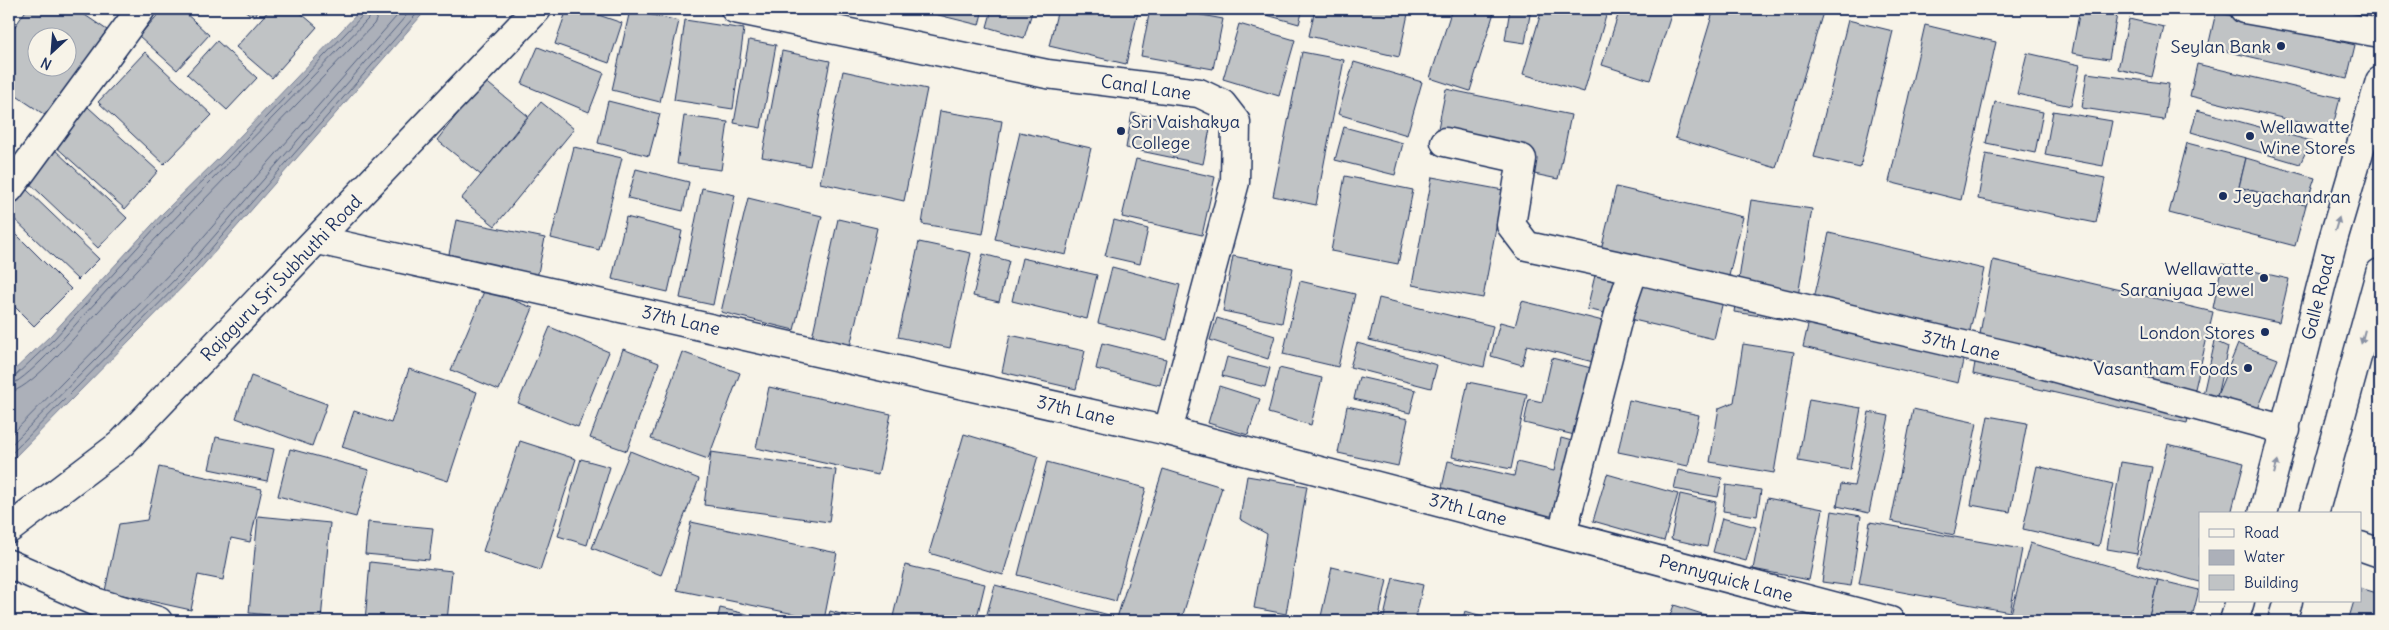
<svg xmlns="http://www.w3.org/2000/svg" width="2389" height="630" font-family="Delius,sans-serif">
	<style>
		.water { fill: #acb0b9; stroke: #727c95 }
		.lines { fill: none; stroke-linecap: round; stroke-linejoin: round }
		.shore { stroke: #556382; stroke-width: 1 }
		.building { fill: #c0c3c5; stroke: #1b2f5e; fill-rule: evenodd }
		.street-casing { stroke: #1b2f5e; stroke-width: 31 }
		.secondary-casing { stroke: #1b2f5e; stroke-width: 31 }
		.highway-casing { stroke: #1b2f5e; stroke-width: 31 }
		.street { stroke: #f7f3e8; stroke-width: 28 }
		.secondary { stroke: #f7f3e8; stroke-width: 28 }
		.highway { stroke: #f7f3e8; stroke-width: 28 }
		.oneway { fill: #8991a3 }
		.poi-dot { fill: #1b2f5e; stroke: #f7f3e8; stroke-width: 2 }
		.labels { text-anchor: middle; dominant-baseline: central; stroke-width: 4.5; stroke-linejoin: round; paint-order: stroke }
		.poi-label { font-size: 18px; fill: #1b2f5e; stroke: #f7f3e8; text-anchor: end }
		.street-label { font-size: 18px; fill: #1b2f5e; stroke: #f7f3e8 }
	</style>
	<rect width="100%" height="100%" fill="#f7f3e8"/>
	<filter id="ink" filterUnits="userSpaceOnUse"><feTurbulence type="fractalNoise" baseFrequency=".02" numOctaves="2"/><feDisplacementMap in="SourceGraphic" scale="10" xChannelSelector="R" yChannelSelector="G"/><feConvolveMatrix kernelMatrix="1 2 1 2 8 2 1 2 1" color-interpolation-filters="sRGB"/></filter>
	<g filter="url(#ink)">
		<path class="water" d="M362,9H427L198,271L9,463V375L51,335L163,213L223,154Z"/>
		<g class="lines">
			<g class="shore">
				<path d="M9,378L14,377L54,339L166,216L227,158L364,14L366,9"/>
				<path d="M9,385C23,384 71,330 83,316C176,215 273,118 368,19L372,9"/>
				<path d="M9,392C27,392 71,341 85,326C179,223 278,125 374,24L378,16L379,9"/>
				<path d="M9,437L184,259L403,9"/>
				<path d="M9,447L190,264L412,9"/>
				<path d="M9,456L194,268L421,9"/>
			</g>
		</g>
		<g class="building">
			<path d="M27,9H76L107,30L48,117L9,91V35ZM38,38H68V68H38Z"/>
			<path d="M163,9H181L209,35L177,70L139,36Z"/>
			<path d="M243,9H260L253,17Z"/>
			<path d="M270,9H296L317,27L272,78L236,47Z"/>
			<path d="M567,9H581L622,23L609,63L555,44Z"/>
			<path d="M914,9H983L979,25Z"/>
			<path d="M992,9H1033L1024,38L987,27Z"/>
			<path d="M1058,9H1124L1138,12L1126,64L1049,46Z"/>
			<path d="M1150,9H1170L1223,19L1213,69L1141,56Z"/>
			<path d="M1245,9H1303L1299,24Z"/>
			<path d="M1315,9H1409L1399,57L1309,36Z"/>
			<path d="M1452,9H1495L1470,91L1430,78Z"/>
			<path d="M1510,9H1531L1525,43L1505,40Z"/>
			<path d="M1542,9H1608L1584,92L1523,74Z"/>
			<path d="M1620,9H1673L1650,80L1602,65Z"/>
			<path d="M1714,9H1824L1776,168L1675,138Z"/>
			<path d="M2080,9H2118L2109,59L2072,53Z"/>
			<path d="M2297,9H2358L2356,20Z"/>
			<path d="M630,10L679,21L660,102L612,90Z"/>
			<path d="M2216,12L2355,45L2347,79L2208,47Z"/>
			<path d="M2129,19L2164,27L2152,77L2118,69Z"/>
			<path d="M685,20L744,29L733,109L674,100Z"/>
			<path d="M1848,20L1893,31L1860,168L1814,157Z"/>
			<path d="M1239,24L1295,40L1279,96L1223,79Z"/>
			<path d="M1925,25L1996,42L1961,200L1889,182Z"/>
			<path d="M749,40L776,45L761,128L734,123Z"/>
			<path d="M217,41L257,78L227,110L187,74Z"/>
			<path d="M538,47L604,73L589,112L522,84Z"/>
			<path d="M782,51L830,61L810,166L762,157Z"/>
			<path d="M145,52L212,115L164,164L98,102Z"/>
			<path d="M1302,52L1344,60L1316,205L1273,196Z"/>
			<path d="M2027,53L2080,65L2071,106L2017,94Z"/>
			<path d="M1354,62L1422,82L1407,135L1338,114Z"/>
			<path d="M2197,64L2340,98L2332,130L2190,96Z"/>
			<path d="M843,71L927,89L904,201L820,183Z"/>
			<path d="M2087,73L2169,84L2164,120L2082,108Z"/>
			<path d="M484,80L528,116L481,175L437,140Z"/>
			<path d="M1446,89L1571,115L1558,179L1433,153Z"/>
			<path d="M608,101L660,114L649,156L598,143Z"/>
			<path d="M541,102L574,129L495,226L461,199Z"/>
			<path d="M1995,102L2043,112L2035,153L1986,143Z"/>
			<path d="M88,107L158,171L125,209L54,145Z"/>
			<path d="M2197,110L2311,141L2300,164L2191,132Z"/>
			<path d="M940,111L1002,121L983,234L922,224Z"/>
			<path d="M2053,111L2112,121L2103,166L2045,155Z"/>
			<path d="M1132,113L1210,129L1203,164L1126,148Z"/>
			<path d="M684,116L728,122L721,170L677,164Z"/>
			<path d="M1344,127L1403,143L1395,175L1335,160Z"/>
			<path d="M1020,132L1091,148L1066,255L995,239Z"/>
			<path d="M2187,143L2246,158L2239,187L2306,205L2295,246L2169,213Z"/>
			<path d="M574,147L622,158L599,250L551,238Z"/>
			<path d="M53,148L127,218L98,248L24,178Z"/>
			<path d="M1986,154L2105,178L2096,223L1978,199Z"/>
			<path d="M2246,158L2315,178L2306,205L2239,187Z"/>
			<path d="M1136,159L1215,177L1202,235L1122,217Z"/>
			<path d="M636,169L689,182L683,211L628,198Z"/>
			<path d="M1345,176L1413,190L1398,264L1331,251Z"/>
			<path d="M1432,177L1503,190L1483,298L1412,285Z"/>
			<path d="M1616,187L1743,217L1714,339L1587,309Z"/>
			<path d="M702,188L735,195L713,305L680,298Z"/>
			<path d="M26,189L99,259L78,280L9,214V206Z"/>
			<path d="M748,198L822,216L794,330L721,312Z"/>
			<path d="M1751,200L1812,209L1794,321L1734,312Z"/>
			<path d="M626,217L682,231L668,292L612,279Z"/>
			<path d="M838,219L877,228L849,351L811,342Z"/>
			<path d="M456,220L545,238L537,278L448,259Z"/>
			<path d="M1114,220L1148,229L1140,264L1105,256Z"/>
			<path d="M9,227L71,289L34,326L9,301Z"/>
			<path d="M1829,233L1984,269L1958,383L1803,347Z"/>
			<path d="M919,242L971,253L950,348L898,337Z"/>
			<path d="M983,254L1009,261L999,302L973,296Z"/>
			<path d="M1233,256L1293,268L1282,323L1223,311Z"/>
			<path d="M1022,258L1097,275L1087,319L1012,301Z"/>
			<path d="M1993,260L2213,312L2187,423L1973,374Z"/>
			<path d="M2222,264L2289,279L2279,322L2213,308Z"/>
			<path d="M1112,267L1180,285L1167,340L1098,323Z"/>
			<path d="M1300,281L1355,294L1338,367L1283,354Z"/>
			<path d="M485,289L533,308L499,390L451,370Z"/>
			<path d="M1379,298L1493,326L1484,367L1369,340Z"/>
			<path d="M1522,301L1611,323L1601,364L1527,345L1522,365L1491,356L1500,322L1515,326Z"/>
			<path d="M1217,318L1275,336L1268,359L1210,340Z"/>
			<path d="M550,327L609,352L578,427L518,403Z"/>
			<path d="M1010,335L1085,351L1076,389L1002,372Z"/>
			<path d="M2215,341L2228,347L2215,405L2202,399Z"/>
			<path d="M1102,343L1166,359L1160,385L1096,369Z"/>
			<path d="M1357,343L1437,365L1431,388L1350,367Z"/>
			<path d="M1743,344L1794,352L1774,473L1710,462L1719,408L1734,402Z"/>
			<path d="M2238,344L2278,359L2256,414L2216,398Z"/>
			<path d="M623,349L659,363L627,451L590,438Z"/>
			<path d="M682,352L740,373L708,459L651,439Z"/>
			<path d="M1227,357L1270,368L1265,387L1222,376Z"/>
			<path d="M1552,358L1599,370L1583,437L1524,423L1529,399L1542,402Z"/>
			<path d="M1279,368L1322,378L1311,425L1268,413Z"/>
			<path d="M409,369L477,392L448,481L342,447L354,411L391,423Z"/>
			<path d="M251,376L327,404L312,446L236,418Z"/>
			<path d="M1359,377L1416,390L1410,413L1354,399Z"/>
			<path d="M1468,382L1527,394L1511,469L1452,457Z"/>
			<path d="M1219,386L1260,399L1248,435L1208,423Z"/>
			<path d="M769,387L891,414L878,475L756,448Z"/>
			<path d="M1809,399L1861,408L1850,470L1798,461Z"/>
			<path d="M1629,400L1699,415L1688,466L1618,452Z"/>
			<path d="M1347,406L1408,419L1398,466L1338,453Z"/>
			<path d="M1913,409L1977,423L1954,535L1891,521Z"/>
			<path d="M1869,412L1889,416L1869,513L1837,506L1841,484L1854,486Z"/>
			<path d="M1988,416L2027,423L2010,512L1971,505Z"/>
			<path d="M964,434L1038,456L1003,575L929,553Z"/>
			<path d="M216,437L274,449L267,481L209,469Z"/>
			<path d="M1561,438L1579,443L1561,521L1441,492L1448,461L1514,476L1517,462L1554,471Z"/>
			<path d="M520,441L576,459L540,570L483,551Z"/>
			<path d="M2168,444L2244,463L2231,514H2200V582L2137,565Z"/>
			<path d="M290,449L369,470L356,517L278,496Z"/>
			<path d="M630,451L699,479L661,575L592,548Z"/>
			<path d="M711,452L836,470L829,522L704,505Z"/>
			<path d="M581,459L610,467L587,545L558,536Z"/>
			<path d="M1047,462L1146,488L1116,601L1018,575Z"/>
			<path d="M2121,462L2152,467L2137,554L2107,549Z"/>
			<path d="M2037,466L2113,484L2099,546L2023,529Z"/>
			<path d="M159,467L262,489L250,542L231,538L223,580L198,575L191,610L105,591L119,524L147,520Z"/>
			<path d="M1163,469L1222,487L1181,621H1116Z"/>
			<path d="M1678,470L1722,478L1718,497L1674,489Z"/>
			<path d="M1607,474L1678,494L1664,541L1593,521Z"/>
			<path d="M1247,476L1307,486L1286,614L1254,608L1267,534L1240,519Z"/>
			<path d="M1726,485L1761,490L1757,516L1723,511Z"/>
			<path d="M1680,494L1716,502L1707,547L1671,539Z"/>
			<path d="M1767,498L1823,509L1809,580L1753,569Z"/>
			<path d="M1832,511L1861,516L1851,586L1822,582Z"/>
			<path d="M258,516L330,523L321,620L249,613Z"/>
			<path d="M1722,518L1756,527L1746,561L1713,552Z"/>
			<path d="M2380,518V567L2367,563Z"/>
			<path d="M368,522L433,528L429,560L365,554Z"/>
			<path d="M691,522L837,553L824,620L677,590Z"/>
			<path d="M1870,522L2022,549L2010,612L1859,584Z"/>
			<path d="M2030,543L2158,580L2148,621H2025L2010,617Z"/>
			<path d="M370,562L452,571L447,621H365Z"/>
			<path d="M905,565L985,584L976,621H892Z"/>
			<path d="M1332,567L1387,580L1378,621H1320Z"/>
			<path d="M1393,578L1423,585L1415,621H1383Z"/>
			<path d="M2158,580L2199,590L2191,621H2148Z"/>
			<path d="M995,585L1109,615L1107,621H985Z"/>
			<path d="M2360,588L2380,594V621H2348L2354,601H2360Z"/>
			<path d="M1674,605L1724,621H1668Z"/>
			<path d="M720,608L777,621H717Z"/>
			<path d="M830,611L866,621H827Z"/>
			<path d="M1465,611L1499,621H1462Z"/>
		</g>
		<g class="lines">
			<g class="street-casing">
				<g id="street">
					<path d="M735,9L1047,74L1199,93L1222,104L1236,122L1235,182L1168,431"/>
					<path d="M2244,9L2380,33"/>
					<path d="M1445,142L1522,159L1511,225L1527,246L1634,269"/>
					<path d="M9,189L141,9"/>
					<path d="M318,240L1168,431L1890,621"/>
					<path d="M1562,534L1620,310L1634,269L2015,357L2286,430"/>
					<path d="M2360,546L2380,553"/>
					<path d="M9,564L98,603L158,621"/>
				</g>
			</g>
			<g class="secondary-casing">
				<path id="secondary" d="M9,529L121,444L537,9"/>
			</g>
			<g class="highway-casing">
				<g id="highway">
					<path d="M2263,514L2332,243L2380,81"/>
					<path d="M2314,514L2380,273"/>
					<path d="M2234,621L2240,601"/>
					<path d="M2282,621L2288,601"/>
				</g>
			</g>
			<use href="#street" class="street"/>
			<use href="#secondary" class="secondary"/>
			<use href="#highway" class="highway"/>
		</g>
		<defs><path id="oneway-solid" d="M-6-.8H1V-3.2L6.5 0L1 3.2V.8H-6Z" transform="scale(1.25)"/></defs>
		<g class="oneway">
			<use href="#oneway-solid" transform="translate(2337 224) rotate(-73)"/>
			<use href="#oneway-solid" transform="translate(2363 337) rotate(105)"/>
			<use href="#oneway-solid" transform="translate(2276 467) rotate(-75)"/>
		</g>
	</g>
	<g class="poi-dot">
		<circle cx="2281" cy="46" r="5"/>
		<circle cx="1121" cy="131" r="5"/>
		<circle cx="2250" cy="136" r="5"/>
		<circle cx="2223" cy="196" r="5"/>
		<circle cx="2264" cy="278" r="5"/>
		<circle cx="2265" cy="332" r="5"/>
		<circle cx="2248" cy="368" r="5"/>
	</g>
	<g class="labels">
		<g class="poi-label">
			<text x="2271" y="46">Seylan Bank</text>
			<text x="1131" y="121" text-anchor="start">Sri Vaishakya<tspan x="1131" dy="21">College</tspan></text>
			<text x="2260" y="126" text-anchor="start">Wellawatte<tspan x="2260" dy="21">Wine Stores</tspan></text>
			<text x="2233" y="196" text-anchor="start">Jeyachandran</text>
			<text x="2254" y="268">Wellawatte<tspan x="2254" dy="21">Saraniyaa Jewel</tspan></text>
			<text x="2255" y="332">London Stores</text>
			<text x="2238" y="368">Vasantham Foods</text>
		</g>
		<g class="street-label">
			<text transform="translate(1146 87) rotate(8)">Canal Lane</text>
			<text transform="translate(281 278) rotate(-46)">Rajaguru Sri Subhuthi Road</text>
			<text transform="translate(2318 297) rotate(-76)">Galle Road</text>
			<text transform="translate(681 320) rotate(13)">37th Lane</text>
			<text transform="translate(1961 345) rotate(13)">37th Lane</text>
			<text transform="translate(1076 410) rotate(13)">37th Lane</text>
			<text transform="translate(1468 509) rotate(15)">37th Lane</text>
			<text transform="translate(1726 578) rotate(15)">Pennyquick Lane</text>
		</g>
	</g>
	<rect width="2389" height="630" fill="none" stroke="#f7f3e8" stroke-width="30"/>
	<rect x="15" y="15" width="2359" height="600" fill="none" stroke="#1b2f5e" stroke-width="2" filter="url(#ink)"/>
	<rect x="2199" y="512" width="162" height="90" fill="#f7f3e8" stroke="#9fa5b1"/>
	<rect x="2209" y="529" width="25" height="8" fill="#f7f3e8" stroke="#9fa5b1"/>
	<text x="2244" y="538" font-size="15" fill="#1b2f5e">Road</text>
	<rect x="2209" y="550" width="25" height="15" fill="#acb0b9" stroke="#9fa5b1"/>
	<text x="2244" y="562" font-size="15" fill="#1b2f5e">Water</text>
	<rect x="2209" y="575" width="25" height="15" fill="#c0c3c5" stroke="#9fa5b1"/>
	<text x="2244" y="588" font-size="15" fill="#1b2f5e">Building</text>
	<g transform="translate(52 52) rotate(206)"><circle r="24" fill="#f7f3e8" stroke="#9fa5b1"/>
	<path d="M0-4L9 19L0 12L-9 19Z" fill="#1b2f5e"/>
	<text y="-8" font-size="14" font-weight="bold" text-anchor="middle" fill="#1b2f5e">N</text>
	</g>
</svg>
